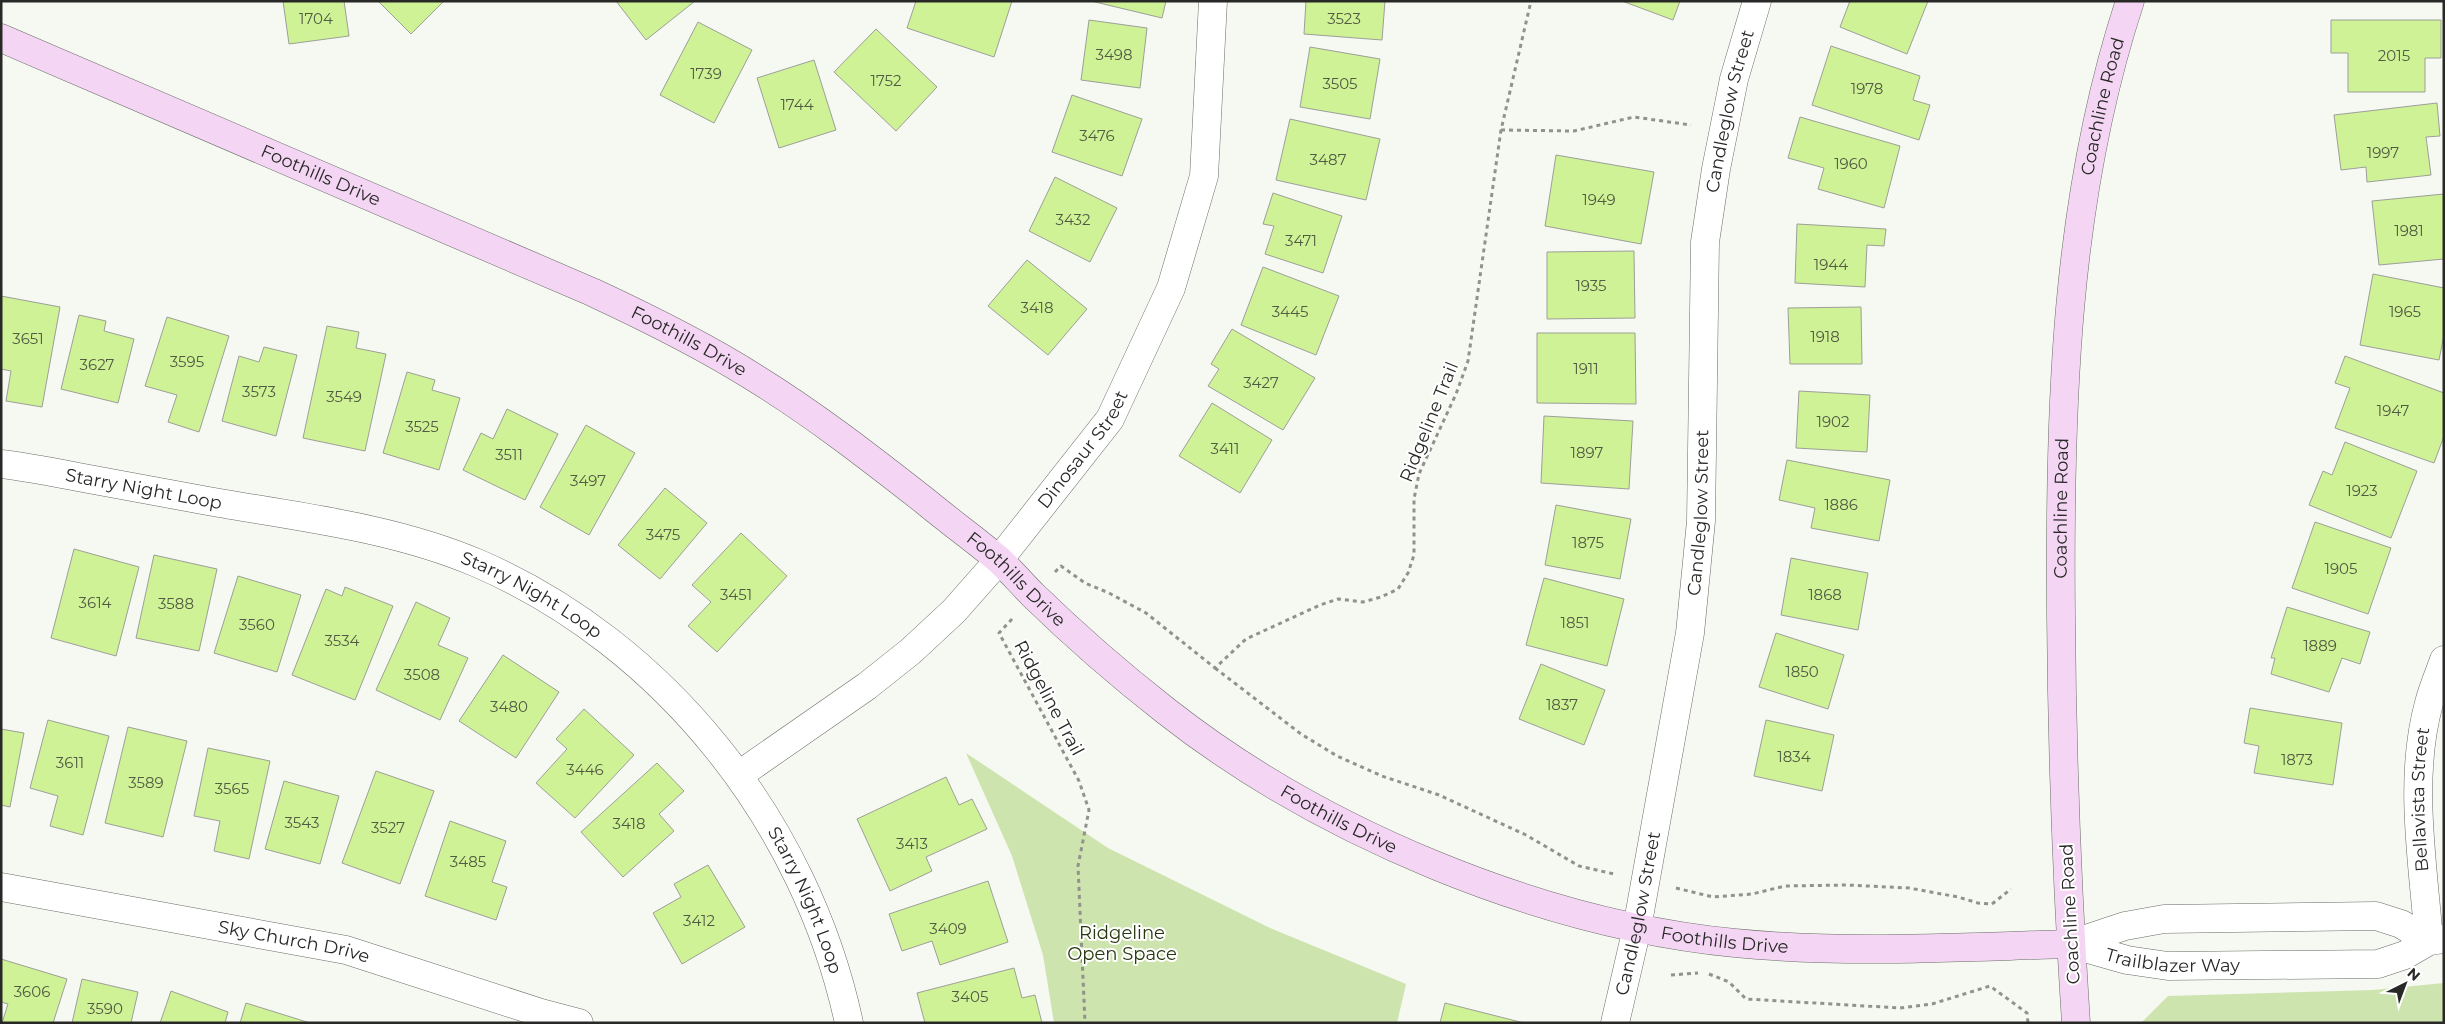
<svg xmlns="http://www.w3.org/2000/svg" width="2445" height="1024" font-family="Montserrat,sans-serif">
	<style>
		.green { fill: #cee4ae }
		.building { fill: #cff296; stroke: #9d9f99 }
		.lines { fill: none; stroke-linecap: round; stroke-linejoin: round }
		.street-casing { stroke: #6a6c67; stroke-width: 29 }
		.secondary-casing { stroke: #6a6c67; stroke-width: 29 }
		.path { stroke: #91928e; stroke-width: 3; stroke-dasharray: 4 4; stroke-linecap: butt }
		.street { stroke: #fff; stroke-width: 28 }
		.secondary { stroke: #f4d6f4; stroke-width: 28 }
		.labels { text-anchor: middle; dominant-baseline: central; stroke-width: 4; stroke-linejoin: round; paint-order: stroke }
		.number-label { font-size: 15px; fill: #525b43 }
		.street-label { font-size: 18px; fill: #282927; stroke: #fff }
		.park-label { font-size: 18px; fill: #283610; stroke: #fff }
	</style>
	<rect width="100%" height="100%" fill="#f6f8f2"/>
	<g class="green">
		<path d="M966,753L1108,848L1270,928L1406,984L1397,1023H1054L1043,955L1012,856Z"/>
		<path d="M2444,983V1023H2141L2168,996L2373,990Z"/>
	</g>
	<g class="building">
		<path d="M283,1H344L349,36L289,44Z"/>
		<path d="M378,1H444L411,34Z"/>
		<path d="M616,1H695L646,40Z"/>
		<path d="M916,1H1012L994,57L907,28Z"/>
		<path d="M1091,1H1166L1162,18Z"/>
		<path d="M1306,1H1385L1382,40L1304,34Z"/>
		<path d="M1622,1H1680L1673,20Z"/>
		<path d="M1850,1H1928L1907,54L1840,27Z"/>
		<path d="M1089,20L1147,28L1140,88L1081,80Z"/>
		<path d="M2331,20H2441V58H2425V92H2348V53H2331Z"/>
		<path d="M698,22L752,50L714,123L660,95Z"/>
		<path d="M876,29L937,87L896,131L834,72Z"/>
		<path d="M1831,46L1920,76L1913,100L1930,105L1919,140L1812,105Z"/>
		<path d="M1310,47L1380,59L1370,119L1300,107Z"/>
		<path d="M814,60L836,130L779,148L757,78Z"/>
		<path d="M1072,95L1142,119L1122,176L1052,152Z"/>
		<path d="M2437,103L2440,136L2426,137L2431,175L2367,182L2366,167L2341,170L2334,115Z"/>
		<path d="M1800,117L1900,146L1884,208L1818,189L1824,168L1788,158Z"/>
		<path d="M1290,119L1380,139L1366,200L1276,180Z"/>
		<path d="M1556,155L1654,172L1641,244L1545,226Z"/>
		<path d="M1055,177L1117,208L1090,262L1029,231Z"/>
		<path d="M1273,193L1342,216L1323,273L1265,254L1274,226L1263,224Z"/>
		<path d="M2444,194V259L2379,265L2372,201Z"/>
		<path d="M1797,224L1886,229L1884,246L1867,245L1865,287L1795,283Z"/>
		<path d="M1634,251L1635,318L1547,319V252Z"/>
		<path d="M1027,260L1087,309L1048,355L988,306Z"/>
		<path d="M1263,267L1339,296L1316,355L1241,325Z"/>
		<path d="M2373,274L2444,288V335L2439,360L2360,345Z"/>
		<path d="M1,296L60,307L42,407L6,401L11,371L1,369Z"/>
		<path d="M1861,307L1862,364H1790L1788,308Z"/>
		<path d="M79,315L106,321L104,331L134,339L118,403L61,389Z"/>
		<path d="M167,317L229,336L199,432L168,422L177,395L145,386Z"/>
		<path d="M327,326L359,332L356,348L386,354L365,451L303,438Z"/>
		<path d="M1232,329L1315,378L1283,430L1208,386L1219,369L1211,364Z"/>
		<path d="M1537,333H1635L1636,404L1537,403Z"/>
		<path d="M264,347L297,355L276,436L222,421L239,356L259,362Z"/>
		<path d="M2345,356L2444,393V436L2434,463L2335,428L2350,388L2335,383Z"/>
		<path d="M407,372L435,380L432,390L460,398L439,470L383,453Z"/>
		<path d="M1799,391L1870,395L1867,452L1796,448Z"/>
		<path d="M1212,403L1272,440L1240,493L1179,456Z"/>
		<path d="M507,409L558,434L525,500L463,470L481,433L493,439Z"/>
		<path d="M1544,416L1633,421L1629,489L1541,483Z"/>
		<path d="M586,425L635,453L589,535L540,507Z"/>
		<path d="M2345,442L2417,471L2391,538L2309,505L2323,471L2332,475Z"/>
		<path d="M1787,460L1890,480L1879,541L1811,528L1815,508L1779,500Z"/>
		<path d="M665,488L707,523L660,579L618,545Z"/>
		<path d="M1556,505L1631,519L1620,579L1545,565Z"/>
		<path d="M2315,522L2391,548L2368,614L2292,588Z"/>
		<path d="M741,533L787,576L717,652L688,626L711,602L692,585Z"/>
		<path d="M74,549L139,567L116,656L51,638Z"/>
		<path d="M154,555L217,569L199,651L136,638Z"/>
		<path d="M1791,558L1868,573L1858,630L1781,615Z"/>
		<path d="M238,576L301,595L277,672L214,653Z"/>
		<path d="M1544,578L1624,599L1607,666L1526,645Z"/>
		<path d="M345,587L393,606L355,700L292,675L326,589L342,596Z"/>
		<path d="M416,602L450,618L438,645L468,658L440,720L376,690Z"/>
		<path d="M2287,607L2370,632L2360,664L2342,658L2329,692L2271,674L2275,658H2271Z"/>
		<path d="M1776,633L1844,655L1828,709L1759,687Z"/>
		<path d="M503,655L559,692L516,758L459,721Z"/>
		<path d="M1541,664L1605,690L1584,745L1519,719Z"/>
		<path d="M2250,708L2342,723L2333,785L2254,773L2259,746L2244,743Z"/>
		<path d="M584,709L634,755L575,818L536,783L567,749L556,739Z"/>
		<path d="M48,720L109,736L83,835L50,826L58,796L30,788Z"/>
		<path d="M1766,720L1834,735L1822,791L1754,776Z"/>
		<path d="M128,727L187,741L163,837L105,823Z"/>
		<path d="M1,729L24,733L10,807L1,805Z"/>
		<path d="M208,748L270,761L249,859L214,851L220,821L194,816Z"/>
		<path d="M657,763L684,791L659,814L674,831L623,877L581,832Z"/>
		<path d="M376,771L434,791L400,884L342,863Z"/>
		<path d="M946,777L959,805L972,799L987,829L926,857L932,871L890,891L857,819Z"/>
		<path d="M284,781L339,796L320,864L265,849Z"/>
		<path d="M450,821L506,841L492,882L507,887L496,920L425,896Z"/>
		<path d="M708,865L745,927L682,964L653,913L681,897L674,884Z"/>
		<path d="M988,881L1008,942L940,965L932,941L902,951L889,914Z"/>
		<path d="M1,959L67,979L53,1023H2L8,1004L1,1002Z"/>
		<path d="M1014,968L1022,998L1035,995L1042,1023H925L917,993Z"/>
		<path d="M82,979L138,992L131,1023H72Z"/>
		<path d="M171,991L228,1012L225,1023H160Z"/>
		<path d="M246,1003L310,1023H240Z"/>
		<path d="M1445,1003L1524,1023H1440Z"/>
	</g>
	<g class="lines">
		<g class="street-casing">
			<g id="street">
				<path id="s1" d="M1,464C27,467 52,472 78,477C121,485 165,493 208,501C298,517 392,527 477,563C665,644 806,823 849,1023"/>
				<path id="s2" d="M739,775L867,686L911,651L954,611L999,560L1110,419L1171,288L1204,176L1213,1"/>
				<path id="s3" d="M1,887L346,950L541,1013L579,1023"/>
				<path id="s4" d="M2429,941C2423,863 2408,779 2429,703C2433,688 2439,674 2444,660"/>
				<path id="s5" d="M2071,944L2127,960L2168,966L2378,964L2405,955L2429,941L2444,939"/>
				<path d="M2071,944L2125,926L2164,919L2376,916L2401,924L2429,941"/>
				<path id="s6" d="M1615,1023L1637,928L1690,633L1701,521L1705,242L1716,169L1734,79L1757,1"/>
			</g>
		</g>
		<g class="secondary-casing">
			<g id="secondary">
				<path id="s7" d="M1,38L592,292C648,318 703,345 755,378C815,415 870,458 925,501C949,521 974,539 998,559C1010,570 1021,583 1033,595C1075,636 1120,675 1166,711C1320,832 1540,924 1735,943C1847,954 1959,947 2071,944"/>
				<path id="s8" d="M2076,1023C2067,887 2062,751 2061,615C2059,409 2065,198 2130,1"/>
			</g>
		</g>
		<g class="path">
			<path d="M1501,130L1574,131L1634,117L1691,125"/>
			<path d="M1055,572L1061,566L1085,583L1109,593L1146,613L1215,668L1246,639L1320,605L1338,599L1363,602L1381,597L1398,589L1408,573L1414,555V499L1419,474L1456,394L1468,361L1501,130L1531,1"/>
			<path d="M1012,619L999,633L1079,781L1089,810L1078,866L1085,1023"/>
			<path d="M1215,668L1301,734L1337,756L1382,776L1439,795L1526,835L1579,866L1614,874"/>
			<path d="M1676,888L1713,897L1752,894L1785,886L1847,885L1909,888L1958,897L1978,903L1992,904L2011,889"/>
			<path d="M1709,974L1729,982L1746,999L1900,1008L1932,1004L1990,986L2027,1013L2028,1023"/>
			<path d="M1671,975L1698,973"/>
		</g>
		<use href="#street" class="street"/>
		<use href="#secondary" class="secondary"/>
	</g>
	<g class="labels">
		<g class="number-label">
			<text x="316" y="18">1704</text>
			<text x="1344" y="18">3523</text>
			<text x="1114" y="54">3498</text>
			<text x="2394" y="55">2015</text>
			<text x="706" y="73">1739</text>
			<text x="886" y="80">1752</text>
			<text x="1340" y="83">3505</text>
			<text x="1867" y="88">1978</text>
			<text x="797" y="104">1744</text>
			<text x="1097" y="135">3476</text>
			<text x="2383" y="152">1997</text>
			<text x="1328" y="159">3487</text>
			<text x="1851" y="163">1960</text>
			<text x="1599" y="199">1949</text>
			<text x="1073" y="219">3432</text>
			<text x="2409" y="230">1981</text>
			<text x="1301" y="240">3471</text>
			<text x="1831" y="264">1944</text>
			<text x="1591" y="285">1935</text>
			<text x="1037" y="307">3418</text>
			<text x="1290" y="311">3445</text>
			<text x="2405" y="311">1965</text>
			<text x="1825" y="336">1918</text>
			<text x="28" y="338">3651</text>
			<text x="187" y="361">3595</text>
			<text x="97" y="364">3627</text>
			<text x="1586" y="368">1911</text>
			<text x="1261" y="382">3427</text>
			<text x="259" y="391">3573</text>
			<text x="344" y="396">3549</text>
			<text x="2393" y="410">1947</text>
			<text x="1833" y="421">1902</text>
			<text x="422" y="426">3525</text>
			<text x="1225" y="448">3411</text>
			<text x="1587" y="452">1897</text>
			<text x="509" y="454">3511</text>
			<text x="588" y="480">3497</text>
			<text x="2362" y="490">1923</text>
			<text x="1841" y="504">1886</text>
			<text x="663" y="534">3475</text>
			<text x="1588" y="542">1875</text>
			<text x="2341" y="568">1905</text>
			<text x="736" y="594">3451</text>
			<text x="1825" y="594">1868</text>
			<text x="95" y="602">3614</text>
			<text x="176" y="603">3588</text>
			<text x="1575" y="622">1851</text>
			<text x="257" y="624">3560</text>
			<text x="342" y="640">3534</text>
			<text x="2320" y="645">1889</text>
			<text x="1802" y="671">1850</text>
			<text x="422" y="674">3508</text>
			<text x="1562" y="704">1837</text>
			<text x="509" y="706">3480</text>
			<text x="1794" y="756">1834</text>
			<text x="2297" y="759">1873</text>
			<text x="70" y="762">3611</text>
			<text x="585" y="769">3446</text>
			<text x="146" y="782">3589</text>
			<text x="232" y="788">3565</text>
			<text x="302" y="822">3543</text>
			<text x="629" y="823">3418</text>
			<text x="388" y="827">3527</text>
			<text x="912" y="843">3413</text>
			<text x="468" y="861">3485</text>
			<text x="699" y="920">3412</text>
			<text x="948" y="928">3409</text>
			<text x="32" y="991">3606</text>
			<text x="970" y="996">3405</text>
			<text x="105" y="1008">3590</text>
		</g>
		<g class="street-label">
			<text stroke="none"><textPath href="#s8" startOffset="920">Coachline Road</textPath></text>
			<text stroke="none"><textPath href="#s6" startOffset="922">Candleglow Street</textPath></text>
			<text stroke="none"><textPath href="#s7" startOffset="348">Foothills Drive</textPath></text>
			<text stroke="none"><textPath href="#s7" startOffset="752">Foothills Drive</textPath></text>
			<text transform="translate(1429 422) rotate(-68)">Ridgeline Trail</text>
			<text stroke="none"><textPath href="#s2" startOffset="478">Dinosaur Street</textPath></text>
			<text stroke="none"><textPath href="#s1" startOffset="145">Starry Night Loop</textPath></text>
			<text stroke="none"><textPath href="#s8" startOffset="515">Coachline Road</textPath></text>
			<text stroke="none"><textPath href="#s6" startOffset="518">Candleglow Street</textPath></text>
			<text stroke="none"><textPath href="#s7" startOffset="1158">Foothills Drive</textPath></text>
			<text stroke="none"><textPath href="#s1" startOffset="550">Starry Night Loop</textPath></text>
			<text transform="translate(1049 698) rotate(62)">Ridgeline Trail</text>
			<text stroke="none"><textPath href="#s4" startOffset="142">Bellavista Street</textPath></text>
			<text stroke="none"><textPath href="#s7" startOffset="1562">Foothills Drive</textPath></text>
			<text stroke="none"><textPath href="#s1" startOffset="970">Starry Night Loop</textPath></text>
			<text stroke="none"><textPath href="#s6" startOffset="112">Candleglow Street</textPath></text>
			<text transform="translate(2070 914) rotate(-93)">Coachline Road</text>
			<text stroke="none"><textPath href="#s7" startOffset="1969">Foothills Drive</textPath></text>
			<text stroke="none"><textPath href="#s3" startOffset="298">Sky Church Drive</textPath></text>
			<text stroke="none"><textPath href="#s5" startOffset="104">Trailblazer Way</textPath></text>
		</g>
		<g class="park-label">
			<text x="1122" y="933">Ridgeline<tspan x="1122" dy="21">Open Space</tspan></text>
		</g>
	</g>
	<rect width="2445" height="1024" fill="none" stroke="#282927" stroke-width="5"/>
	<g transform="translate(2405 984) rotate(42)" stroke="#ffffff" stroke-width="4" paint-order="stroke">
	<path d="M0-4L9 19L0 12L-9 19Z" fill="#282927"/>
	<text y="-8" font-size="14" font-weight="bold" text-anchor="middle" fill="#282927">N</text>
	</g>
</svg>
